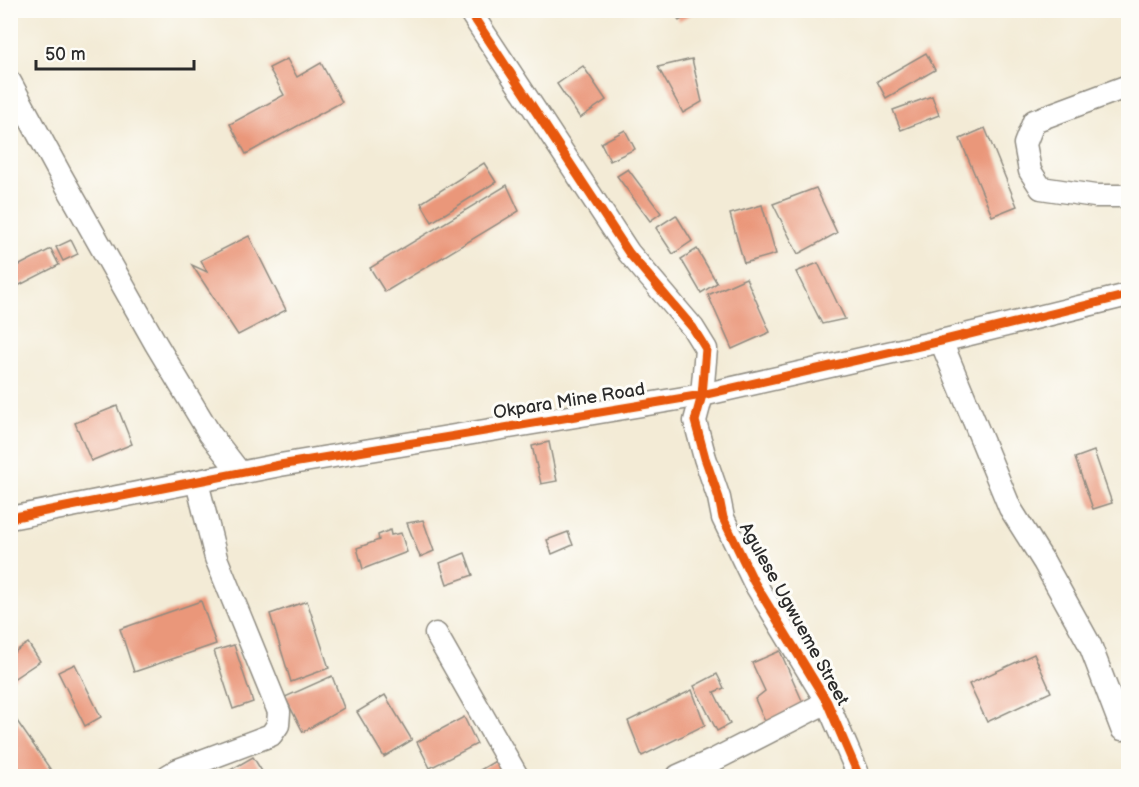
<svg xmlns="http://www.w3.org/2000/svg" width="1139" height="787" font-family="'Balsamiq Sans',sans-serif">
	<style>
		.building { fill: #ea977a }
		.lines { fill: none; stroke-linecap: round; stroke-linejoin: round }
		.street-casing { stroke: #8f8b80; stroke-width: 25 }
		.street { stroke: #fff; stroke-width: 22 }
		.cycleway-casing { stroke: #fdfcf7; stroke-width: 13 }
		.cycleway { stroke: #e8590c; stroke-width: 9 }
		.labels { text-anchor: middle; dominant-baseline: central; stroke-width: 6; stroke-linejoin: round; paint-order: stroke }
		.street-label { font-size: 18px; fill: #2b2b2b; stroke: #fdfcf7 }
	</style>
	<rect width="100%" height="100%" fill="#fdfcf7"/>
	<filter id="ink" filterUnits="userSpaceOnUse"><feTurbulence type="fractalNoise" baseFrequency=".0167" numOctaves="2"/><feDisplacementMap in="SourceGraphic" scale="12" xChannelSelector="R" yChannelSelector="G"/><feConvolveMatrix kernelMatrix="1 2 1 2 8 2 1 2 1" color-interpolation-filters="sRGB"/></filter>
	<filter id="wash" filterUnits="userSpaceOnUse"><feTurbulence type="fractalNoise" baseFrequency=".008" numOctaves="4" result="noise"/><feDisplacementMap in="SourceGraphic" scale="24" xChannelSelector="R" yChannelSelector="G"/><feGaussianBlur stdDeviation="1.35" result="paint"/><feColorMatrix in="noise" values="0 0 0 0 0 0 0 0 0 0 0 0 0 0 0 0 0 1.4 0 .05"/><feComposite in="paint" operator="in"/></filter>
	<g filter="url(#wash)">
		<rect width="100%" height="100%" fill="#f3ebd6"/>
		<g id="blocks">
			<g class="building">
				<path d="M675,10H698L679,21Z"/>
				<path d="M926,53L935,70L886,98L877,81Z"/>
				<path d="M287,59L297,77L321,63L342,102L246,154L230,124L284,95L269,68Z"/>
				<path d="M692,59L702,102L683,113L658,67Z"/>
				<path d="M583,66L606,100L580,118L557,84Z"/>
				<path d="M932,96L939,115L901,130L893,110Z"/>
				<path d="M985,128L1017,206L992,216L960,139Z"/>
				<path d="M625,130L635,149L610,161L601,143Z"/>
				<path d="M484,163L496,182L432,222L421,203Z"/>
				<path d="M628,169L661,213L650,221L617,176Z"/>
				<path d="M507,185L519,211L385,292L370,268Z"/>
				<path d="M816,188L837,233L798,254L773,204Z"/>
				<path d="M762,205L776,254L744,263L730,214Z"/>
				<path d="M676,215L692,241L673,254L656,228Z"/>
				<path d="M249,236L286,310L238,335L192,265L207,272L201,260Z"/>
				<path d="M71,240L78,254L63,261L56,247Z"/>
				<path d="M51,249L59,265L10,290V270Z"/>
				<path d="M697,249L717,283L701,293L681,259Z"/>
				<path d="M818,263L845,319L822,324L796,272Z"/>
				<path d="M746,278L770,332L732,349L708,295Z"/>
				<path d="M117,406L132,444L91,461L75,423Z"/>
				<path d="M549,442L557,481L541,484L532,446Z"/>
				<path d="M1094,451L1112,503L1093,509L1075,458Z"/>
				<path d="M423,520L434,551L420,557L407,523Z"/>
				<path d="M390,530L391,535L401,533L407,552L363,569L357,548L379,540L378,535Z"/>
				<path d="M568,532L573,545L552,554L547,540Z"/>
				<path d="M465,553L473,575L447,584L440,563Z"/>
				<path d="M201,601L216,644L134,672L120,629Z"/>
				<path d="M307,601L329,668L291,682L270,614Z"/>
				<path d="M28,643L40,661L10,681V655Z"/>
				<path d="M234,645L253,702L233,709L214,651Z"/>
				<path d="M780,651L805,707L766,724L755,699L765,691L752,663Z"/>
				<path d="M1034,654L1051,692L987,722L969,684Z"/>
				<path d="M75,664L101,717L85,726L58,672Z"/>
				<path d="M717,674L724,688L714,692L730,724L717,731L694,686Z"/>
				<path d="M332,676L344,708L303,732L285,697Z"/>
				<path d="M692,690L705,725L642,756L628,721Z"/>
				<path d="M385,695L412,740L384,757L357,712Z"/>
				<path d="M10,711L55,776H10Z"/>
				<path d="M464,717L477,744L430,768L417,742Z"/>
				<path d="M253,757L265,776H220Z"/>
				<path d="M502,757L514,776H470Z"/>
			</g>
		</g>
	</g>
	<g filter="url(#ink)">
		<use href="#blocks" fill-opacity="0" stroke="#8f8b80" stroke-width="1.5"/>
		<g class="lines">
			<g class="street-casing">
				<g id="street">
					<path d="M469,10L629,253L693,328L706,349L702,395L695,421L705,458L719,498L723,518L754,582L827,702L859,776"/>
					<path d="M10,82L60,174L156,344L210,434L240,473"/>
					<path d="M1128,86L1034,121L1025,144L1030,171L1041,188L1095,196H1128"/>
					<path d="M941,341L1010,508L1044,562L1090,645L1122,729"/>
					<path d="M10,518L280,465L702,395L941,341L1128,295"/>
					<path d="M436,634L517,776"/>
					<path d="M168,776L178,770L271,735L278,725L279,712L216,558L197,482"/>
					<path d="M678,776L714,760L827,702"/>
				</g>
			</g>
			<use href="#street" class="street"/>
			<g class="cycleway-casing">
				<g id="cycleway">
					<path d="M469,10L629,253L693,328L706,349L702,395L695,421L705,458L719,498L723,518L754,582L827,702L859,776"/>
					<path d="M10,518L280,465L702,395L941,341L1128,295"/>
				</g>
			</g>
			<use href="#cycleway" class="cycleway"/>
		</g>
	</g>
	<g class="labels">
		<g class="street-label">
			<text transform="translate(569 401) rotate(-9)">Okpara Mine Road</text>
			<text transform="translate(794 614) rotate(61)">Agulese Ugwueme Street</text>
		</g>
	</g>
	<rect width="1139" height="787" fill="none" stroke="#fdfcf7" stroke-width="36"/>
	<path d="M36 60v9h158v-9" fill="none" stroke="#2b2b2b" stroke-width="3"/>
	<text x="45" y="60" font-size="18" fill="#2b2b2b" stroke="#fdfcf7" stroke-width="4.5" paint-order="stroke">50 m</text>
</svg>
